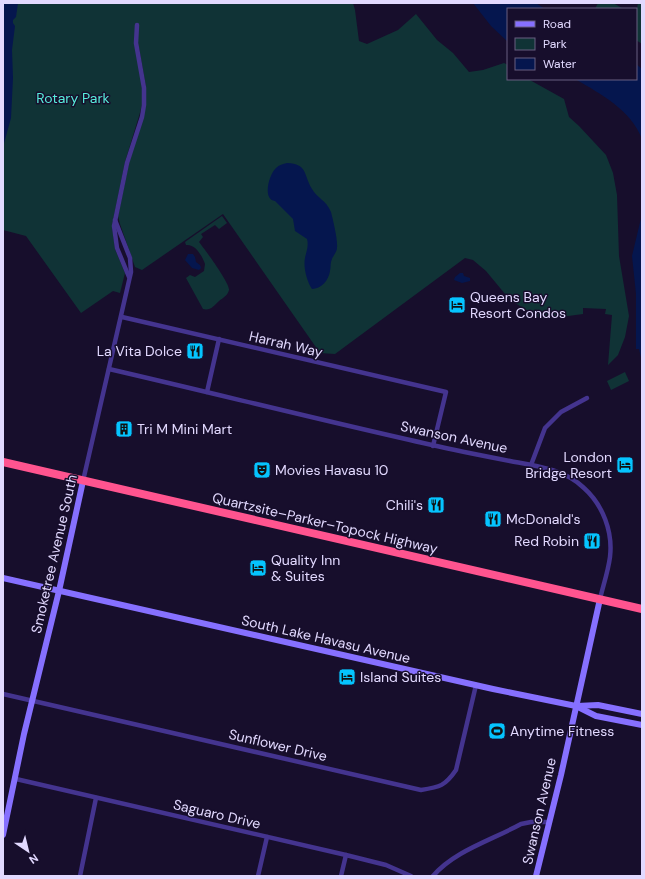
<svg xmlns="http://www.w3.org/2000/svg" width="645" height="879" font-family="'DM Sans',sans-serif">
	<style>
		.green { fill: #103336 }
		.water { fill: #05164e }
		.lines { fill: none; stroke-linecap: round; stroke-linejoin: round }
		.street { stroke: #44348f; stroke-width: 4.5 }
		.secondary { stroke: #8670ff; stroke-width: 6 }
		.highway { stroke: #ff548f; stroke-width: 8 }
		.labels { text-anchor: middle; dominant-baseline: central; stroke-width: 3; stroke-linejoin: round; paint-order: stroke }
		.park-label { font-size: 14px; fill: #57eddb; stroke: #170e2c }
		.poi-label { font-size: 14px; fill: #e2d9ff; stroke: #170e2c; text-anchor: start }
		.street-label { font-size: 14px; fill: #e2d9ff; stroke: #170e2c }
	</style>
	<rect width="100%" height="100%" fill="#170e2c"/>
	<g class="green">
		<path d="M3,3H353L355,10L359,41L367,44L398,30L416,14L437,40L453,53L469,72L483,70L504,63L508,65V79H528L564,99L569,117L579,126L606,155L613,173L617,195L619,256L629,316L625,337L618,355L608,365L612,315L605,314L606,309L583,308V314L546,319L540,318L510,300L486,271L473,260L465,258L335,354L320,353L223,214L142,270L135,267L120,224L118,216L129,163L146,105V87L138,42L142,88V105L139,116L125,162L112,226L115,249L125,273L120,293L113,291L81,313L26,236L3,230Z"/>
		<path d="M598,3H613L622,8L621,9H595Z"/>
		<path d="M638,3H642V44L636,40V14Z"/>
		<path d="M222,216L227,223L219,229L215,225L201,234L203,237L199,242C203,247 230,283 229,290C228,295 223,298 219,301C214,306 210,311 203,309L186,278L190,275L195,277L204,271L205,264C202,256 196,244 186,245L185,242Z"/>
		<path d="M625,372L629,381L611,390L607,381Z"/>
	</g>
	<g class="water">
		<path d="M3,3H18L16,17L13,20V23L15,26L12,50L13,78L11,118L3,147Z"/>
		<path d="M473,3H536L545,9H508V42L491,26Z"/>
		<path d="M636,64L642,69V139C631,110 601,94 575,79H636Z"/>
		<path d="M287,163C308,164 303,174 312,189C317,198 326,200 331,212C333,220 338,240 337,248C337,252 333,256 332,259C330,263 331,267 330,271C329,280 321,289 312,289C307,282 303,267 305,258C306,252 309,246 307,239L295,231L293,219L275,201C262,200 269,174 276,168C279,165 283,164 287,163Z"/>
		<path d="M642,214V362L639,349H636V294L632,256Z"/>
		<path d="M188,254H193L195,257L196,262L200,265L201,268L199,270L192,268L185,260Z"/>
		<path d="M460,273H463L464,276L470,278V281L462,283L454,280L455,277Z"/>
	</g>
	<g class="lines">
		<g class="street">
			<path d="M129,277L117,248L114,226L127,163L142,117L144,105V88L136,43L137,25"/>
			<path d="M122,317L446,392L433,446"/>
			<path d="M109,369C217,394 324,421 432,445C458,451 484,456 510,461C537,466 564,469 584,488C603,505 613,532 610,557C608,572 603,586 600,599"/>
			<path d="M207,392L219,339"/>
			<path d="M531,465L545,428L561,412L587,398"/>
			<path d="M83,481L131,272L130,258L115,220"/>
			<path d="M3,694L421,790C440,787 445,786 456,770L476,685"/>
			<path d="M16,779L346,855L386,865L411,876"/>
			<path d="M80,876L96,798"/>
			<path d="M258,876L267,837"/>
			<path d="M341,876L346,855"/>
			<path d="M433,876C454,851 492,840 521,824L531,822H548"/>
		</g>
		<g class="secondary">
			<path d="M3,578L493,689L576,706L596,716L642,725"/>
			<path d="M577,706L598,705L642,714"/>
			<path d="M3,835L24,734L59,591L83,481"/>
			<path d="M536,876L561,775L600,599"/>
		</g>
		<path class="highway" d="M3,462L642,609"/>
	</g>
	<defs>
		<g id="hotel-square" transform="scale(0.9)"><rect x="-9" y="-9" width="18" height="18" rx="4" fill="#05c4ff" stroke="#170e2c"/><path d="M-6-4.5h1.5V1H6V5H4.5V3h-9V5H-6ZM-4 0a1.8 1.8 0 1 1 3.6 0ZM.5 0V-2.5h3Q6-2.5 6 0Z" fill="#111"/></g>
		<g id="restaurant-square" transform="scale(0.9)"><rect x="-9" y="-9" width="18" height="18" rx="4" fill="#05c4ff" stroke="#170e2c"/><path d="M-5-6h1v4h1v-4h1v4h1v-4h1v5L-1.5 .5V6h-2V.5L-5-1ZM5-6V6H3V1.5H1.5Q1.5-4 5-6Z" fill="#111"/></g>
		<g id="building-square" transform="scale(0.9)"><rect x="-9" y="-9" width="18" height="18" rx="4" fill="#05c4ff" stroke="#170e2c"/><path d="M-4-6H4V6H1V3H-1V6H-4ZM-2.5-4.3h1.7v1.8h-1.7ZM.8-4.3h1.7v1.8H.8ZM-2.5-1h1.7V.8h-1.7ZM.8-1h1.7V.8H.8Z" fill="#111"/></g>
		<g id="theatre-square" transform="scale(0.9)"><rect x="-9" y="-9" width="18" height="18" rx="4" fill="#05c4ff" stroke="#170e2c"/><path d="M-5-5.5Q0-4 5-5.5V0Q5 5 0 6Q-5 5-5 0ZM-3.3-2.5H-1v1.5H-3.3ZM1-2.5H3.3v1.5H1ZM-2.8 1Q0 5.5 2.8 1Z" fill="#111"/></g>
		<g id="stadium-square" transform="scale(0.9)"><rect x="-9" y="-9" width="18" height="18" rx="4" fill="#05c4ff" stroke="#170e2c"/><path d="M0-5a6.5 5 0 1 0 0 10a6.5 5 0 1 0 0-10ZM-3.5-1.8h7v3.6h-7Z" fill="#111"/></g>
	</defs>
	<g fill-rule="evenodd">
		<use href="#hotel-square" x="457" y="305"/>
		<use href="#restaurant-square" x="195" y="351"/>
		<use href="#building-square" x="124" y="429"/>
		<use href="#hotel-square" x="625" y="465"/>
		<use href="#theatre-square" x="262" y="470"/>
		<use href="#restaurant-square" x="436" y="505"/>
		<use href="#restaurant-square" x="493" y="519"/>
		<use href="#restaurant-square" x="592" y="541"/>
		<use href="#hotel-square" x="258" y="568"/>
		<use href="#hotel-square" x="347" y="677"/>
		<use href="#stadium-square" x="497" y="731"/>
	</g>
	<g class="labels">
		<g class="park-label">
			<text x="73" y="98">Rotary Park</text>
		</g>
		<g class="poi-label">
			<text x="470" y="297">Queens Bay<tspan x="470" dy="16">Resort Condos</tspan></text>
			<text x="182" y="351" text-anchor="end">La Vita Dolce</text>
			<text x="137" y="429">Tri M Mini Mart</text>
			<text x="612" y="457" text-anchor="end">London<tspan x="612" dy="16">Bridge Resort</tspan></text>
			<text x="275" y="470">Movies Havasu 10</text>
			<text x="423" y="505" text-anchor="end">Chili's</text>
			<text x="506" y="519">McDonald's</text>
			<text x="579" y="541" text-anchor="end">Red Robin</text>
			<text x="271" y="560">Quality Inn<tspan x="271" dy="16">&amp; Suites</tspan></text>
			<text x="360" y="677">Island Suites</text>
			<text x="510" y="731">Anytime Fitness</text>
		</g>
		<g class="street-label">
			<text transform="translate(286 344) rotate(13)">Harrah Way</text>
			<text transform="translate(454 437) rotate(12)">Swanson Avenue</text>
			<text transform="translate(325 523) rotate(13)">Quartzsite–Parker–Topock Highway</text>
			<text transform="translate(54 554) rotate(-77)">Smoketree Avenue South</text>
			<text transform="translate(326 639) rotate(13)">South Lake Havasu Avenue</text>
			<text transform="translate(278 745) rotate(13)">Sunflower Drive</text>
			<text transform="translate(539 811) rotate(-77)">Swanson Avenue</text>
			<text transform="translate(217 814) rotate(13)">Saguaro Drive</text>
		</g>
	</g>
	<rect width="645" height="879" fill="none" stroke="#e2d9ff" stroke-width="8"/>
	<rect x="507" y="8" width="130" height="72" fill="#170e2c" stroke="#685f80"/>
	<rect x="515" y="21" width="20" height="6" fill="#8670ff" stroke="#685f80"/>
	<text x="543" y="28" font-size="12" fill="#e2d9ff">Road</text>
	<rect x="515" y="38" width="20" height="12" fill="#103336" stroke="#685f80"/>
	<text x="543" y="48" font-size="12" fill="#e2d9ff">Park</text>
	<rect x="515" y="58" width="20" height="12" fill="#05164e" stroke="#685f80"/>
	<text x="543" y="68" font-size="12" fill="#e2d9ff">Water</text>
	<g transform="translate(28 851) rotate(145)" stroke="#170e2c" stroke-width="3" paint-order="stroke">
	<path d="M0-3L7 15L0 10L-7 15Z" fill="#e2d9ff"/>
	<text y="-6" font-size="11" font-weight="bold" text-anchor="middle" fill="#e2d9ff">N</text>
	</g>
</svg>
